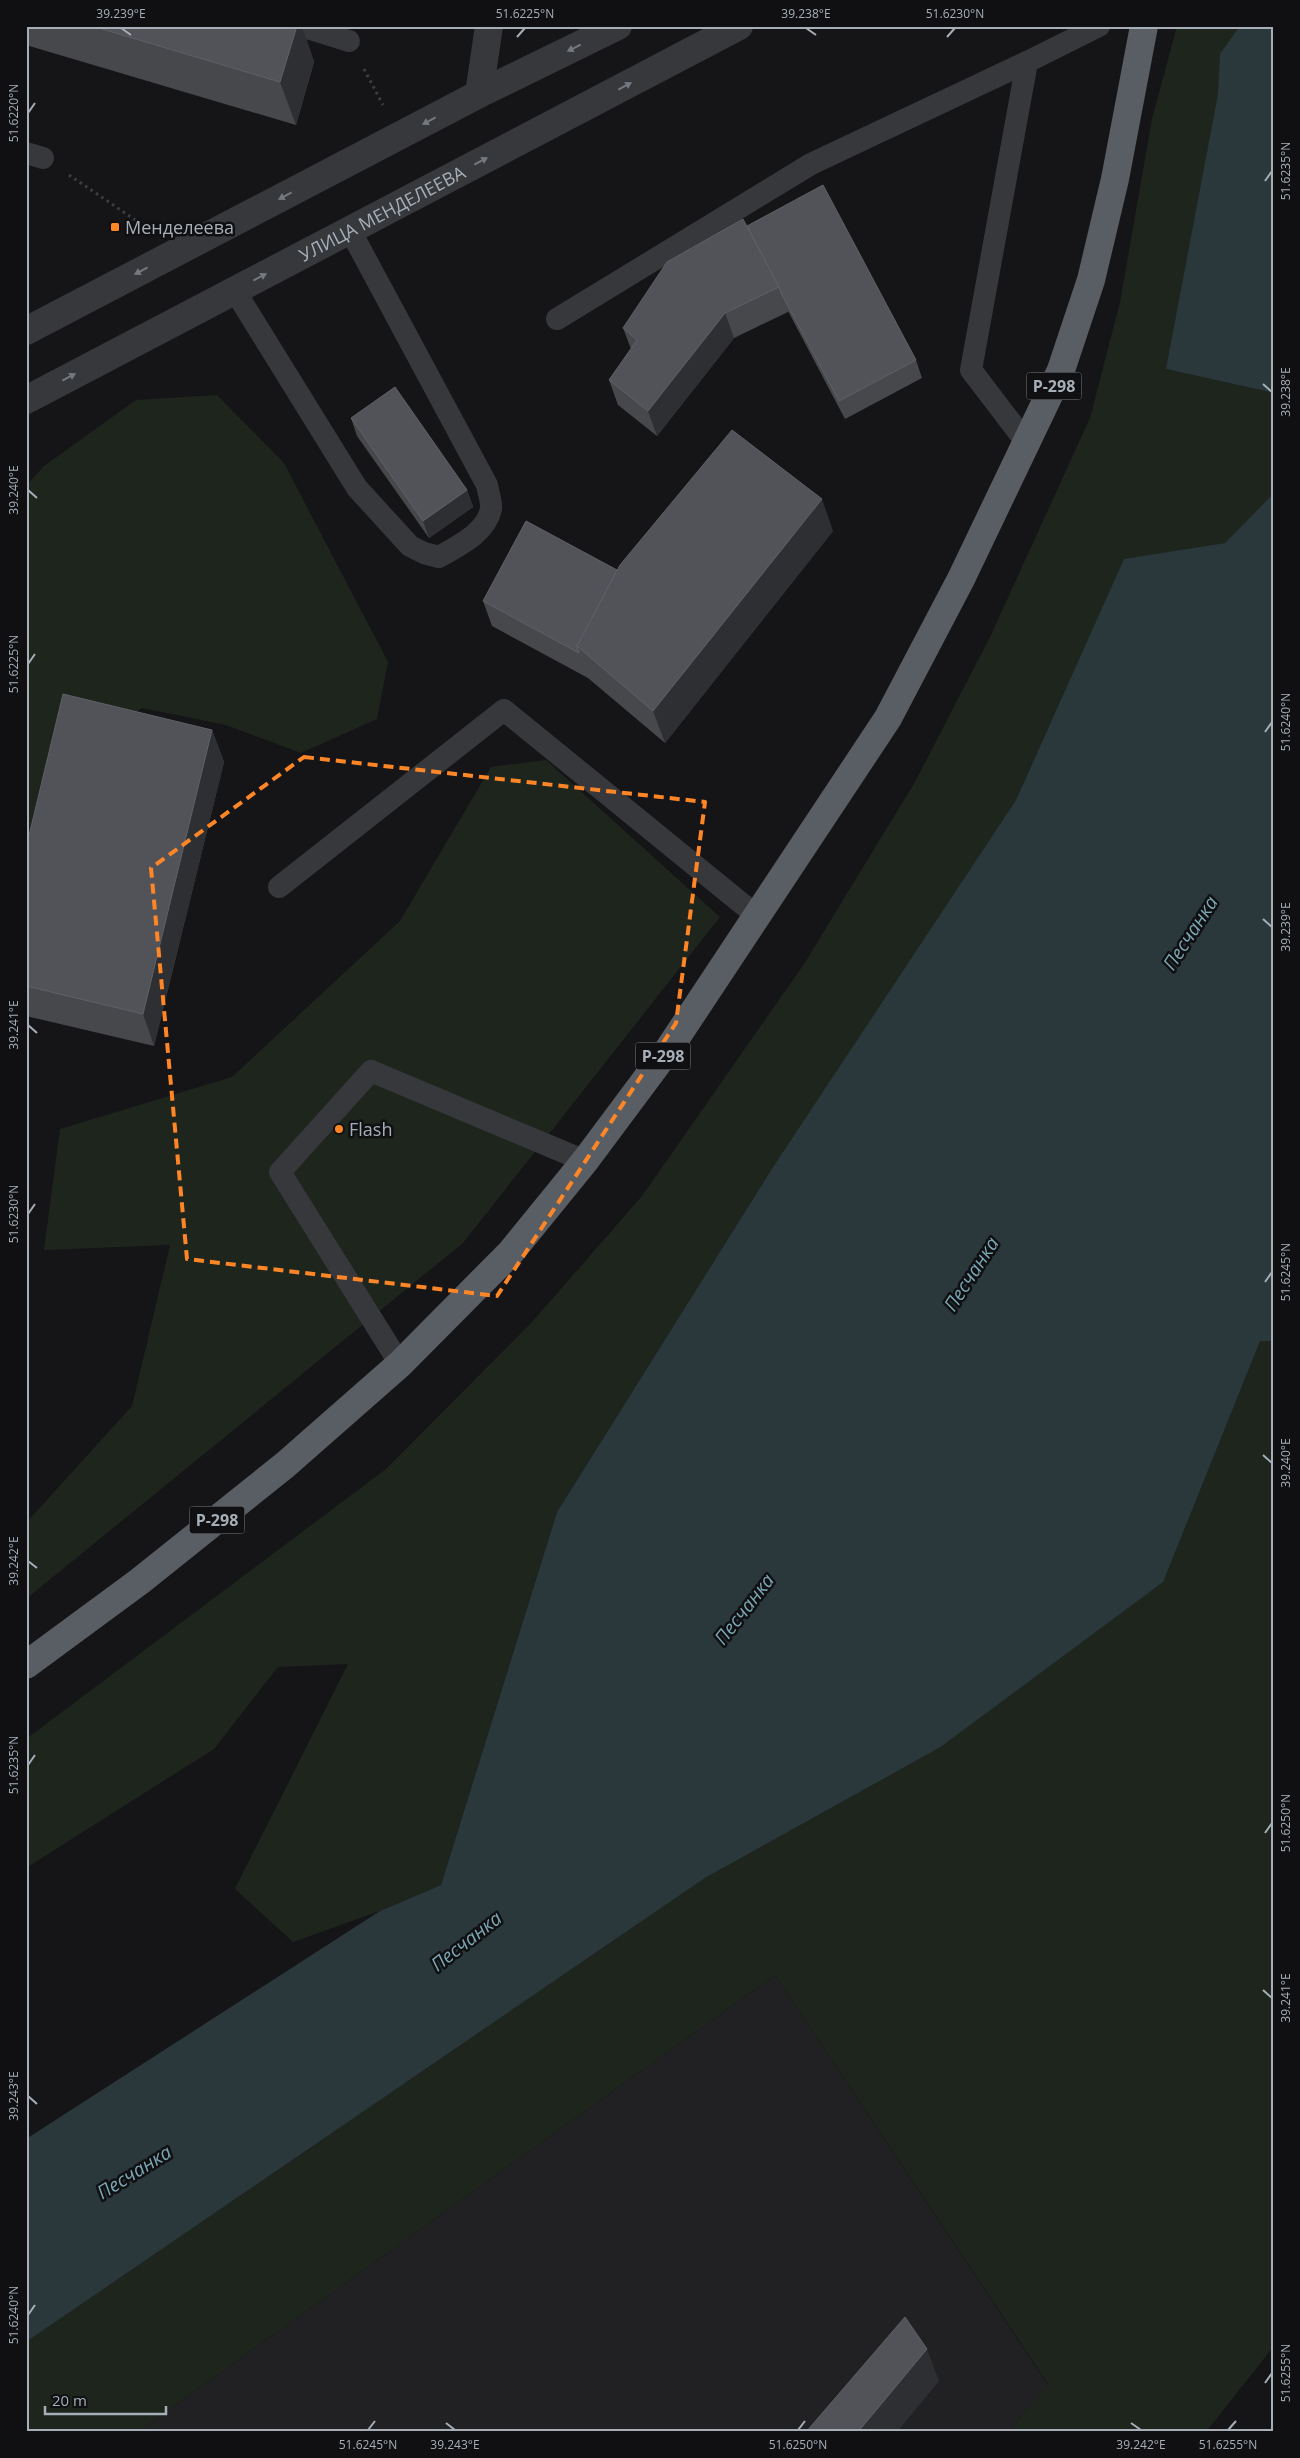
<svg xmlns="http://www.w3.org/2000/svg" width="1300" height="2458" font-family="'Open Sans',sans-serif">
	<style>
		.built { fill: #212124 }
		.green { fill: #1d251d }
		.water { fill: #2a383c }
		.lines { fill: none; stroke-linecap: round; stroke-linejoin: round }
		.path { stroke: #3b3f43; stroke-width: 3; stroke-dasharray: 2.5 4; stroke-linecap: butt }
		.service { stroke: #36383c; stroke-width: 22 }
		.tertiary { stroke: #36383c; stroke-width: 28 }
		.trunk { stroke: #595e64; stroke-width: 28 }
		.wall { fill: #46484c }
		.shaded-wall { fill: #2e2f32 }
		.building { fill: #515358; stroke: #5e6167 }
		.oneway { fill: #747980 }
		.marked { fill: none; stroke: #fe8626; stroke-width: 4; stroke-dasharray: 10 6; stroke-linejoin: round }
		.ticks { fill: none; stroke: #a6afb8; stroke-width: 2 }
		.poi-dot { fill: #fe8626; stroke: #101012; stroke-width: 2 }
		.labels { text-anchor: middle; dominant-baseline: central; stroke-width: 5; stroke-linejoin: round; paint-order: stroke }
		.shield { fill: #101012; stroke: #797f86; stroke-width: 1 }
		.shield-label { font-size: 16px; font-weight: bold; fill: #a6afb8 }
		.street-label { font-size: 18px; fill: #a6afb8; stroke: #101012 }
		.poi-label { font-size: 18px; fill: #a6afb8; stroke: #101012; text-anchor: start }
		.water-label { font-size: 19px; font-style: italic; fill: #7aa7b5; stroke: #101012 }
		.neatline { fill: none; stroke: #a6afb8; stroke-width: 2 }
		.ticks-label { font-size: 12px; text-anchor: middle; fill: #a6afb8 }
	</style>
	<rect width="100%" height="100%" fill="#151517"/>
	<path class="built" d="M775,1975L1048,2385L1008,2432H138Z"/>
	<g class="green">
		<path d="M1177,26H1258L1166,369L1274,393V493L1225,543L1124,560L1016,800L773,1167L557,1512L441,1885L380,1911L293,1942L235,1889L348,1664L278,1667L214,1749L26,1868V1739L386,1469L532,1322L642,1196L804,964L915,782L990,637L1090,418L1120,302L1152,119Z"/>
		<path d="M217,395L284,463L388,662L377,719L301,753L226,725L142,708L67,760L26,843V486L44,466L136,400Z"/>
		<path d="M546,760L720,917L463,1243L26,1599V1523L132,1406L170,1245L44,1250L60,1129L232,1077L400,921L491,767Z"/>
		<path d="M1260,1341H1274V2346L1206,2432H1008L1048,2384L775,1975L138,2432H26V2342L705,1878L939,1748Z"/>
	</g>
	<g class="water">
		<path d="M1240,26H1274V393L1166,369L1218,94L1220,54Z"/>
		<path d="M1274,493V1341H1260L1163,1582L939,1748L705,1878L26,2342V2139L380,1911L441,1885L557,1512L773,1167L1016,800L1124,559L1225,543Z"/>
	</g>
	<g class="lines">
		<g class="path">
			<path d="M364,69L383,105"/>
			<path d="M69,175L147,228"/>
		</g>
		<g class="service">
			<path d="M301,26L349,41"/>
			<path d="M26,153L43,158"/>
			<path d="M235,291L357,488L410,546L424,553L439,557C458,546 486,533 491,509C492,502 488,492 487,485L350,230"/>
			<path d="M557,319L811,164L1027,62"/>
			<path d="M1026,442L971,370L1027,62L1099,26"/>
			<path d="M279,887L504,710L757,916"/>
			<path d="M400,1364L280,1172L371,1071L585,1161"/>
		</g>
		<g class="tertiary">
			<path d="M479,94L489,26"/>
			<path d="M26,331L479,94L618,26"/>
			<path id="s1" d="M26,400L739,26"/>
		</g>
		<path class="trunk" d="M26,1665L140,1581L285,1465L400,1364L511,1252L585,1161L670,1047L888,718L961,579L1061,370L1091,280L1115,179L1144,26"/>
	</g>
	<g class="wall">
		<path d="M26,26H302L314,62L296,125L26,45Z"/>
		<path d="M747,226L916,360L922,378L845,419L788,311V312L734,338L657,436L618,405L609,380L631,349L623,328Z"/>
		<path d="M351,418L467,490L473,507L429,538L357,436Z"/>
		<path d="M833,531L665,743L588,678L492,626L483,601Z"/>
		<path d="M212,730L224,762L154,1046L26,1016V848Z"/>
	</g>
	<g class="shaded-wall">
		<path d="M297,26H302L314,62L296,125L280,82Z"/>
		<path d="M725,313L734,338L657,436L648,411Z"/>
		<path d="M467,490L473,507L429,538L423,521Z"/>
		<path d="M822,499L833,531L665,743L653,711Z"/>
		<path d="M212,730L224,762L154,1046L143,1014Z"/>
		<path d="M927,2349L939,2381L897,2432H858Z"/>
	</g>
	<g class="building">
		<path d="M92,26H297L280,82Z"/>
		<path d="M823,185L916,360L839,401L781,293L779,287L747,226Z"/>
		<path d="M743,219L779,287L725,313L648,411L609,380L637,340L623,328L667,262Z"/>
		<path d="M395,387L467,490L423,521L351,418Z"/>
		<path d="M732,430L822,499L653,711L577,646L620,565Z"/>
		<path d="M526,521L617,570L577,646L579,653L483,601Z"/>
		<path d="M63,694L212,730L143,1014L26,986V848Z"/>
		<path d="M905,2317L927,2349L858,2432H806Z"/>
	</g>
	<defs><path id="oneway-solid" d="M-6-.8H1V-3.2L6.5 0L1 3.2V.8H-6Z" transform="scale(1.25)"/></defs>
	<g class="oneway">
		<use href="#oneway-solid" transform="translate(574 48) rotate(154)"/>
		<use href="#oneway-solid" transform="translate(625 86) rotate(-28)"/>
		<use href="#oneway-solid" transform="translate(429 121) rotate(152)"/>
		<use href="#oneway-solid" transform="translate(481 161) rotate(-28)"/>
		<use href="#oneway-solid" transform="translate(285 196) rotate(152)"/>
		<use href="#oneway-solid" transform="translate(141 271) rotate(152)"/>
		<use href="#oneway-solid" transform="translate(260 277) rotate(-28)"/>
		<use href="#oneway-solid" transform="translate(69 377) rotate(-28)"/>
	</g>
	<path class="marked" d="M304,757L705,802L676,1023L497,1296L187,1259L151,868Z"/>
	<path class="ticks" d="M121,28L131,35M806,28L816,35M517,37L525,28M947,37L955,28M28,113L35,103M1265,181L1272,171M1263,384L1272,392M28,490L37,498M28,664L35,654M1265,732L1272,722M1263,919L1272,927M28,1025L37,1033M28,1214L35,1204M1265,1282L1272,1272M1263,1455L1272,1463M28,1561L37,1568M28,1765L35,1755M1265,1833L1272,1823M1263,1990L1272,1998M28,2096L37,2104M28,2315L35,2305M1265,2383L1272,2373M446,2423L455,2430M1131,2423L1141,2430M368,2430L375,2421M798,2430L805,2421M1228,2430L1236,2421"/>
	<g class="poi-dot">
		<rect x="110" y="222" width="10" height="10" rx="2.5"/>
		<circle cx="339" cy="1129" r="5"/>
	</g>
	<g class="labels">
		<g class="shield">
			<rect x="1026.5" y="372.5" width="55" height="27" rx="4"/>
			<rect x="635.5" y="1042.5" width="55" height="27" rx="4"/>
			<rect x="189.5" y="1506.5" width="55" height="27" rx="4"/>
		</g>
		<g class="shield-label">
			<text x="1054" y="386">Р-298</text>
			<text x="663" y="1056">Р-298</text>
			<text x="217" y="1520">Р-298</text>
		</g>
		<g class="street-label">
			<text stroke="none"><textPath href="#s1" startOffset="402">УЛИЦА МЕНДЕЛЕЕВА</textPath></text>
		</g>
		<g class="poi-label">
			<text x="125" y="227">Менделеева</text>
			<text x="349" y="1129">Flash</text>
		</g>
		<g class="water-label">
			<text transform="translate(1190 933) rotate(-57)">Песчанка</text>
			<text transform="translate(971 1274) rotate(-57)">Песчанка</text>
			<text transform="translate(744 1609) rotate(-52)">Песчанка</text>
			<text transform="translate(466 1941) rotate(-38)">Песчанка</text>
			<text transform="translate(134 2172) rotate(-32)">Песчанка</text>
		</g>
	</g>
	<rect width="1300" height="2458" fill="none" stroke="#101012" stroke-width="55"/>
	<path d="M45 2406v8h121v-8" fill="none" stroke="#a6afb8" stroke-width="2.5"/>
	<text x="52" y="2406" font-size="15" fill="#a6afb8" stroke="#101012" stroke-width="4" paint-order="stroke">20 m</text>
	<rect x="28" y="28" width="1244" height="2402" class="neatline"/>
	<g class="ticks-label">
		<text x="121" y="18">39.239°E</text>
		<text x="525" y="18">51.6225°N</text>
		<text x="806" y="18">39.238°E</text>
		<text x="955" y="18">51.6230°N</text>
		<text transform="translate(14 113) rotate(-90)" y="4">51.6220°N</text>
		<text transform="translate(1286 171) rotate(-90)" y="4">51.6235°N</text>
		<text transform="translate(1286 392) rotate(-90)" y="4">39.238°E</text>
		<text transform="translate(14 490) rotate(-90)" y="4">39.240°E</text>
		<text transform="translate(14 664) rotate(-90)" y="4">51.6225°N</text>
		<text transform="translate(1286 722) rotate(-90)" y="4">51.6240°N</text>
		<text transform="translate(1286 927) rotate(-90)" y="4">39.239°E</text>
		<text transform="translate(14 1025) rotate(-90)" y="4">39.241°E</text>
		<text transform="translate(14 1214) rotate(-90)" y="4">51.6230°N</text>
		<text transform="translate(1286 1272) rotate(-90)" y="4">51.6245°N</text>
		<text transform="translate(1286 1463) rotate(-90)" y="4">39.240°E</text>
		<text transform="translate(14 1561) rotate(-90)" y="4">39.242°E</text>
		<text transform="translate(14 1765) rotate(-90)" y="4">51.6235°N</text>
		<text transform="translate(1286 1823) rotate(-90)" y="4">51.6250°N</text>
		<text transform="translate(1286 1998) rotate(-90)" y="4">39.241°E</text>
		<text transform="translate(14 2096) rotate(-90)" y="4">39.243°E</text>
		<text transform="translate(14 2315) rotate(-90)" y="4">51.6240°N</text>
		<text transform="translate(1286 2373) rotate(-90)" y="4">51.6255°N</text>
		<text x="368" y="2449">51.6245°N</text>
		<text x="455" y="2449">39.243°E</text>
		<text x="798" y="2449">51.6250°N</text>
		<text x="1141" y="2449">39.242°E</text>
		<text x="1228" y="2449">51.6255°N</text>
	</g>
</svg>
